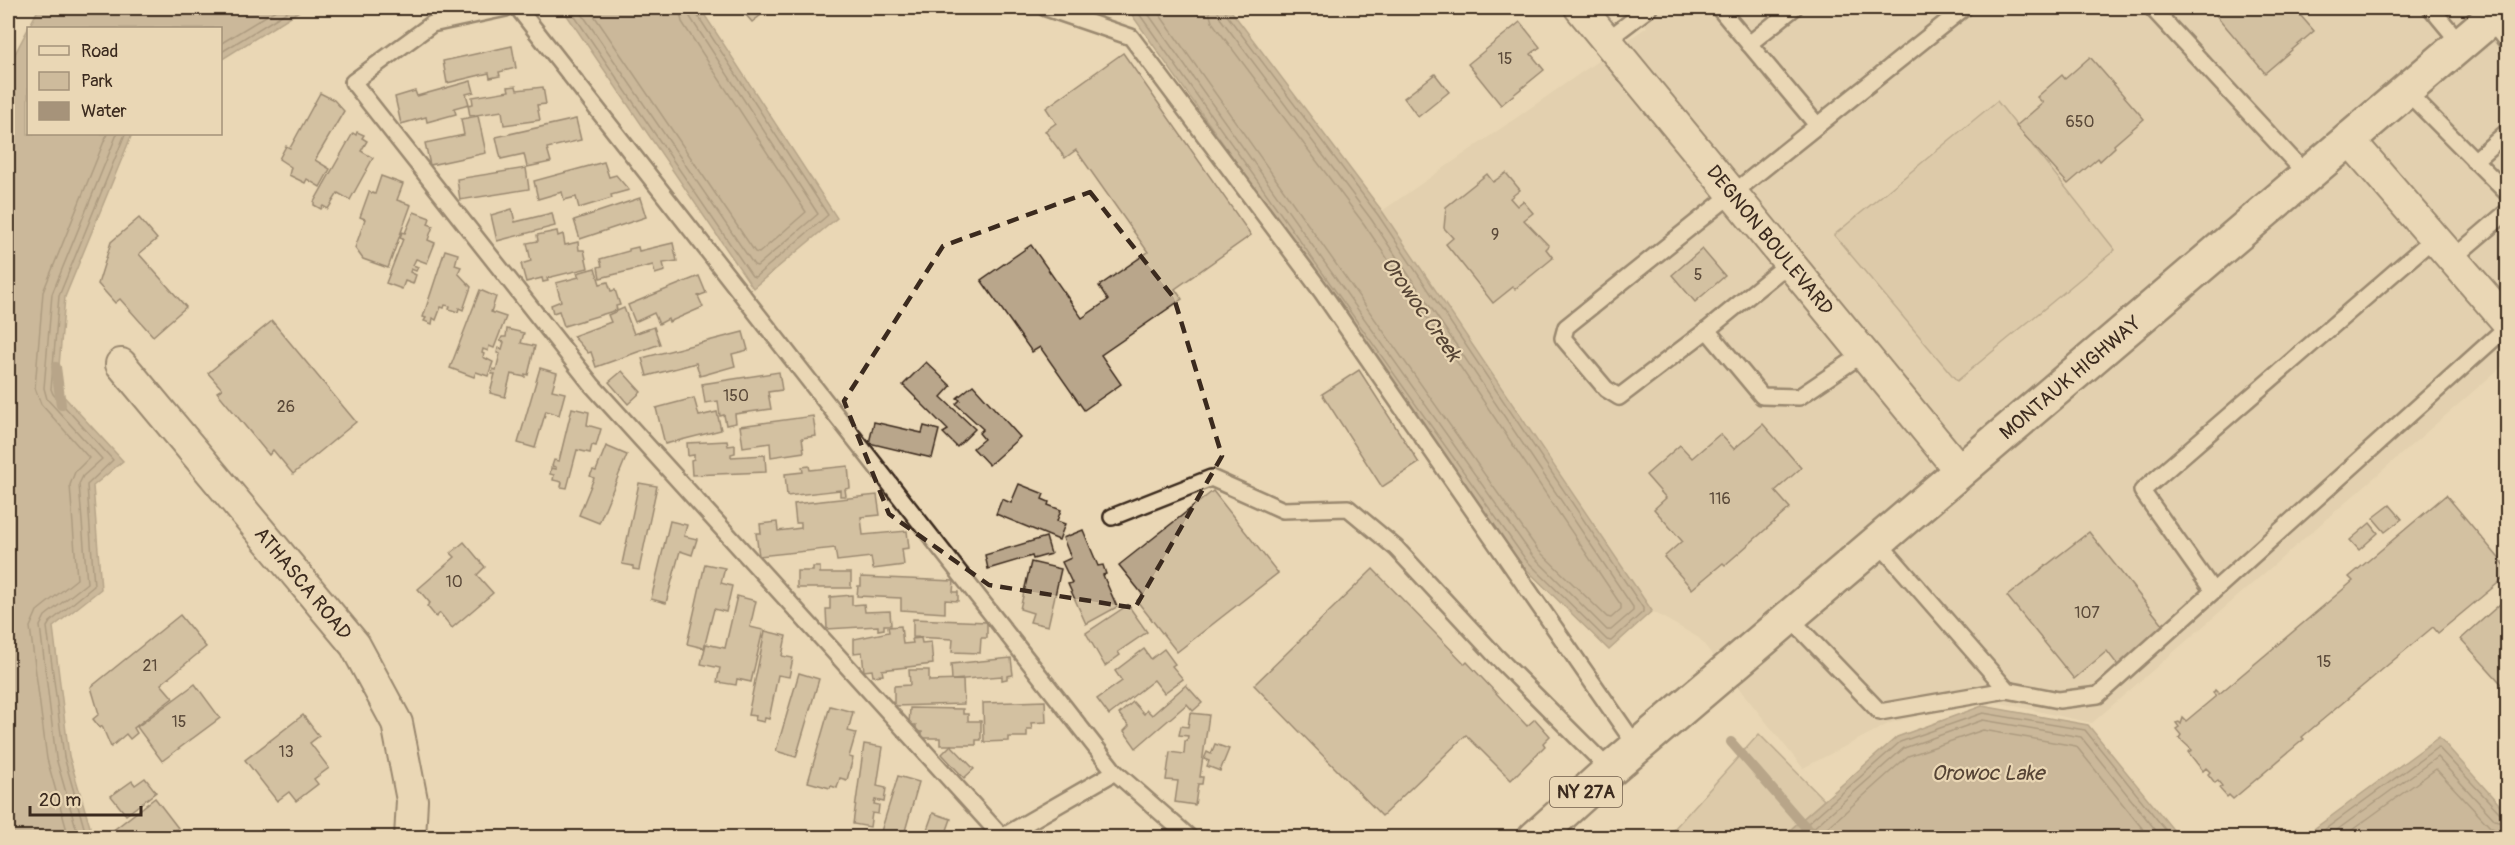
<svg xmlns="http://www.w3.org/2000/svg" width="2515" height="845" font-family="Pangolin,sans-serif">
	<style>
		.built { fill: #dbc8a8 }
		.green { fill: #cebb9c; stroke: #84725d; stroke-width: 1.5 }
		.water { fill: #a6937a; stroke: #7b6955; stroke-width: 1.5 }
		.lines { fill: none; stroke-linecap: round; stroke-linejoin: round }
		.shore { stroke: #665443; stroke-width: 1.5 }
		.stream { stroke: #7b6955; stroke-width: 10 }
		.building { fill: #b9a68b; stroke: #3b2a1e; stroke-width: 1.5 }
		.service-casing { stroke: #3b2a1e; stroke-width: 20 }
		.minor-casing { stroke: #3b2a1e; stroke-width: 34 }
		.primary-casing { stroke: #3b2a1e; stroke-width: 38 }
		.service { stroke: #ead7b5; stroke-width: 15 }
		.minor { stroke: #ead7b5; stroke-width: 30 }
		.primary { stroke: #ead7b5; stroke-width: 33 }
		.marked { fill: none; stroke: #3b2a1e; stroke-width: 4.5; stroke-dasharray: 12 8; stroke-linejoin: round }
		.labels { text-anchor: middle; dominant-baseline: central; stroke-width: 4.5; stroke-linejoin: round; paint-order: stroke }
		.number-label { font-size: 16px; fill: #5a4939 }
		.shield { fill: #ead7b5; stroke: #705e4b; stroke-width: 1.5 }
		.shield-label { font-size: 18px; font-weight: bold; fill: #3b2a1e }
		.street-label { font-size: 20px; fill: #3b2a1e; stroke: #ead7b5 }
		.water-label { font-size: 21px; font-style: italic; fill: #564435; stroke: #ead7b5 }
	</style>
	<rect width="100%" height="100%" fill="#ead7b5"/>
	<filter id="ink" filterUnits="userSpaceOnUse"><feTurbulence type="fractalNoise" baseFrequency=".0167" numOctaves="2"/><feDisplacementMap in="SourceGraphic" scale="12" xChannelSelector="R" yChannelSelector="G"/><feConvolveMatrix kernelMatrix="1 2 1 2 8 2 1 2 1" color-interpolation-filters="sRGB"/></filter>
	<g filter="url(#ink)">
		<path class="built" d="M1631,8H2507V362L2092,723L1983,699L1890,723L1803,768L1699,638L1652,611L1382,211L1647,27Z"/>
		<g class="green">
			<path d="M1997,101L2115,250L1957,381L1834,235Z"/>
			<path d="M1759,734L1824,800L1782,837L1666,838Z"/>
		</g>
		<g class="water">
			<path d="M39,8H304L221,60L220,28H28V134H132L65,297L57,389L123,461L93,486L101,589L53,627L69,756L93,837H8V67Z"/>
			<path d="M562,8H700L837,218L753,288Z"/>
			<path d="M1127,8H1229L1382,211L1652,611L1609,650L1521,564Z"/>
			<path d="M1982,706L2088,725L2179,837H1782L1897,737Z"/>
			<path d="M2439,737L2507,813V837H2303Z"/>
		</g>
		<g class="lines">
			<g class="shore">
				<path d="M569,8L752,276L755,277L828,215L696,13L695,8"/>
				<path d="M578,8L754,265L757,266L818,214L690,17L688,8"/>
				<path d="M589,8L755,252L759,253L806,212L682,22L679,8"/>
				<path d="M1135,8L1526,560L1607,640L1611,641L1643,612V608L1378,215L1226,14L1225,8"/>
				<path d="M1144,8L1532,555L1607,630H1611L1633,611V607L1371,219L1220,18L1217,8"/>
				<path d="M1155,8L1538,550L1607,617L1611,618L1621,609V605L1364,224L1212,22L1208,8"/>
				<path d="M220,44L279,8"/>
				<path d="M220,53L293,8"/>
				<path d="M69,838L47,759L30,627L37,611L77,579L70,485L75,472L89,458L41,404L35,388L43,292L107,134"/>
				<path d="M79,838L56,758L40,626L45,616L87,583L79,484L83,476L102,459L47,399L44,388L52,294L117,134"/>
				<path d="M87,838L64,757L47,627L50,622L94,586L87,485L113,460L53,394L51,389L59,296L125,134"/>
				<path d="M1791,838L1900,742L1983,713L2085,730L2172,838"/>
				<path d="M1802,838L1904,748L1983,720L2081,737L2162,838"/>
				<path d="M1816,838L1908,756L1983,730L2076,746L2150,838"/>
				<path d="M2313,838L2438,747L2501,814L2508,816"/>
				<path d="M2326,838L2437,757L2495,820L2508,824"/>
				<path d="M2341,838L2436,769L2491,828L2508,833"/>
			</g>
			<g class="stream">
				<path d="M56,367L61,405"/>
				<path d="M1731,742L1800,821L1817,838"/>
			</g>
		</g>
		<g class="building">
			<path d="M740,8H770L752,22Z"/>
			<path d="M2210,8H2294L2314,31L2265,73Z"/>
			<path d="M1520,22L1540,47L1531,54L1544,70L1501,105L1468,64Z"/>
			<path d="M512,46L516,68L499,72L500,76L490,78L489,73L447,83L443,61Z"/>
			<path d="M1123,53L1251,235L1175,289L1182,299L1101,355L1121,384L1084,410L1040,347L1032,352L981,280L1031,245L1082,318L1108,300L1099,286L1148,252L1076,150L1065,158L1045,131L1056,123L1046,108Z"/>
			<path d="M2090,57L2144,119L2114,145L2115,147L2100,161L2098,158L2068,184L2016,126L2043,103L2037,97L2062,75L2065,79Z"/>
			<path d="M1435,74L1449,92L1418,117L1404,98Z"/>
			<path d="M471,81L474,92L466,94L469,104L454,108L456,114L427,122L426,117L401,124L395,97L415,91L417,96Z"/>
			<path d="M516,86L517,90L543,87L546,104L537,105L540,120L504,125L502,111L470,116L468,105L473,104L472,97L509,91L508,87Z"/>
			<path d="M320,93L334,100L344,111L315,160L330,169L320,187L307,179L305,183L289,175L291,167L279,159L286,146L290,148Z"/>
			<path d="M478,116L486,153L430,165L425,143L464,135L461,119Z"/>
			<path d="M576,119L581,140L547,148L551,162L527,167L524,154L501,159L496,137Z"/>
			<path d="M357,132L364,135L362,138L367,141L361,151L373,158L350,200L338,193L328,209L323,206L321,209L314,205V202L353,133L356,135Z"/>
			<path d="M604,162L609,177L616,175L629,190L611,195L612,198L579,208L576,197L564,200L562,192L538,199L534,181Z"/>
			<path d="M526,168L529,189L460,200L457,179Z"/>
			<path d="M1506,173L1520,190L1510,198L1517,206L1523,201L1533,213L1524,220L1549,246L1546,249L1553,258L1515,289L1513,287L1493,303L1446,244L1453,238L1444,228L1446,207L1487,174L1493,182Z"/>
			<path d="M381,176L403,184L397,200L411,205L388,268L363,259L355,248L365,219L360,217L369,192L375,194Z"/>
			<path d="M640,198L646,217L580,239L574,220Z"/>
			<path d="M512,209L515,222L552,213L555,226L497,241L491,215Z"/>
			<path d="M414,212L430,218L428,224L433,226L428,240L435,243L427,263L416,259L413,265L418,267L416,271L411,269L410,272L416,275L413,284L405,281L402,289L386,283L403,239L400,238L402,232L405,233Z"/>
			<path d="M139,218L157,239L139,254L186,307L153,336L120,299L115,303L98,284L111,242Z"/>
			<path d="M557,231L558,236L563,234L565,245L578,242L579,250H584L588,268L547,278L548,281L543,282L542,278L526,282L521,264L531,261L527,243L538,241L537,235Z"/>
			<path d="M673,243L677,261L663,263L665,271L655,274L653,265L600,278L598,267L602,266L600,259L629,251V249L638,247L639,251Z"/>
			<path d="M1702,249L1725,276L1695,302L1672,275Z"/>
			<path d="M445,250L458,254L455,265L461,267L458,273L471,287L463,310L459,308L458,312L449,309L450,306L445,305L444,308L441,307L436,320L433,318L432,324L424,321L426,318L423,317Z"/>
			<path d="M595,268L600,284L608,282L611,291L615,290L620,305L616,306L617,310L564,326L559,311L553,313L551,305L561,301L556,283L579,277L577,273Z"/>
			<path d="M699,276L706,293L698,296L703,307L669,322L668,319L659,324L654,313L635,322L628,305Z"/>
			<path d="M480,290L496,297L491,312L506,317L494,348L489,346L488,351L483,349L482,353L484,354L483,357L493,362L488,376L476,372L474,377L450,368Z"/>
			<path d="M624,308L634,334L654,327L660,344L596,367L591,352L588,353L573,336L611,322L608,315Z"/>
			<path d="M272,321L356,422L293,474L273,450L269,455L217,392L222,389L208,373Z"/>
			<path d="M507,329L524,333L521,343L535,346L528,375L525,374V377L511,374L505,397L490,393L495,374H492L493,369L496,370L500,354L497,353L498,348L502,349L504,342L500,341L502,337H506Z"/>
			<path d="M743,332L748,350L732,354L735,366L700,376L696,363L647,376L642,358Z"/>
			<path d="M926,362L951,386L941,397L975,429L957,447L943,433L948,430L903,385Z"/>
			<path d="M540,368L557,373L552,390L565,393L559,415L546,411L535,448L518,443Z"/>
			<path d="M1359,370L1419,463L1382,487L1322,394Z"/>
			<path d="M622,371L641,392L628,404L609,382Z"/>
			<path d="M779,372L782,390L768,392L771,409L735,414L736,423L726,425L724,415L720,416L718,401L705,403L702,384Z"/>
			<path d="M973,385L1020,437L989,465L973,448L984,439L979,433L983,429L956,404L960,400L957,398Z"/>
			<path d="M694,398L699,416L717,412L721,430L665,444L656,408Z"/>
			<path d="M572,408L589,412L587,425L601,429L596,446L592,445L590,453L577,450L567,488L561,487L562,482L553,480L554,475L550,474L551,468L556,469V467L552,466L554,460L559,461Z"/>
			<path d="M813,416L816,436L802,438L804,452L771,457L770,443L743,447L740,426Z"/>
			<path d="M874,422L922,433L924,426L939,430L932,458L869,443Z"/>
			<path d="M1763,424L1801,468L1775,491L1790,508L1725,565L1723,563L1692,589L1664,557L1682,541L1654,509L1666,498L1646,475L1680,445L1692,458L1720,434L1734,449Z"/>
			<path d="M727,441L728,446L735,445V453L731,454V457L765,455L766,472L692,475L691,460L694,459V455L688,456L687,443Z"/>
			<path d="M606,446L627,455L599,523L579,515L594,478L590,476L593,470L596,471Z"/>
			<path d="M809,466L810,470L848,466L850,488L845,489L846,496H840V490L787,496L785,474L803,472L802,467Z"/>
			<path d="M639,483L657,486L639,570L633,569V566L622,564Z"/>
			<path d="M1019,484L1044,494L1042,499L1049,502L1048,505L1061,510L1057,521L1065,524L1059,540L996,514L1002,499L1011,503Z"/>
			<path d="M1213,491L1278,573L1177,652L1137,601L1143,595L1119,565Z"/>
			<path d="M877,495L880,515L861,517L863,535L907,531L909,548L902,549L904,565L873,569L871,557L837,561L835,548L759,556L756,533H761L760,524L777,522L778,531L801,528V523H796L794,504Z"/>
			<path d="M2446,495L2508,569V575L2438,633L2433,627L2302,737L2304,739L2233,799L2229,795L2227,797L2219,788L2222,786L2218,781L2215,783L2208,774L2210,772L2206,768L2203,771L2188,752L2192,750L2179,738L2181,735L2176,729L2179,727L2176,723L2179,722L2181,724L2183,718L2186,721L2216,696L2213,693L2215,690L2219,694L2353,581L2349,577Z"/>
			<path d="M2390,505L2402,519L2385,532L2373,518Z"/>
			<path d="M670,521L687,525L684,536L697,539L692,555L680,551L666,603L651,599Z"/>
			<path d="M2370,523L2378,533L2359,550L2350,540Z"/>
			<path d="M1083,530L1098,566L1103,565L1106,574L1103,575L1117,607L1086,624L1068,584L1072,583L1062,562L1071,558L1063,538Z"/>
			<path d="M2089,532L2167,630L2120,668L2107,651L2074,679L2007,596Z"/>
			<path d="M1046,537L1051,554L1033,559L1032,556L988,569L985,555Z"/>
			<path d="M464,542L485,567L477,575L493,593L452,628L440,613L436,617L427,606L430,603L418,589L455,557L451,553Z"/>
			<path d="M1031,562L1061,569L1048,626L1030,622L1033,613L1020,609Z"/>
			<path d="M705,564L725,568L721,583L732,586L726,612L714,609L704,648L687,644Z"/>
			<path d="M813,567H820V573H851V588H797V571H813Z"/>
			<path d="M1373,569L1465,664L1467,662L1527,726L1535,719L1550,736L1543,743L1545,746L1511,780L1466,735L1382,816L1254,685Z"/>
			<path d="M861,577L954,581L953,592H958V601L945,600V613L901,610V598L857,596L858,586H861Z"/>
			<path d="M852,595V605L864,604L865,612L890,611L891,625H884V629L878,630V626L827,629L826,609H830V597Z"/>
			<path d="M737,596L756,601L750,627L763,630L751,682L737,679L736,685L717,682L720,668L701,664L706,644L725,648Z"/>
			<path d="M2508,597V691L2461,639Z"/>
			<path d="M1128,605L1147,632L1118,652L1120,655L1105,666L1086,633Z"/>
			<path d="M180,615L206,647L161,684L173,698L134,728L137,733L130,739L126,734L111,747L102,726L100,728L93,719L99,714L91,687Z"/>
			<path d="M913,619L987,622V638H981L980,653L952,652L953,639L913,637Z"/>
			<path d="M901,626L903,644L913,643L912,639L921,638L922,643L931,642L933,664L882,670L883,675L873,676L872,670L864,671L862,652L854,653V639L889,632L888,627Z"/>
			<path d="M765,631L786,636L782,656L793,658L789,677L778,675L769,719L765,718L764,722L755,720L756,716L748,715Z"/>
			<path d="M1144,649L1151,659L1164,649L1175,664L1172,666L1183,679L1164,693L1154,680L1109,715L1097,699L1122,681L1115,671Z"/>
			<path d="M1011,658L1013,675L1007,676V679L1002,680V676L952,680L951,664Z"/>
			<path d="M909,670H929V681L963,680L964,704L894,706V686L910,685Z"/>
			<path d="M799,673L819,679L796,757L776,751Z"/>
			<path d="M195,684L220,718L162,761L137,727Z"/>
			<path d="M1186,685L1202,703L1193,711L1187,704L1136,748L1124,731L1129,726L1119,714L1133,702L1144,714L1147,710L1152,715Z"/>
			<path d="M1045,701L1046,722L1031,723L1032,729H1027V737H1009V741L984,742L983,703Z"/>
			<path d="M830,706L853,712L848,731L856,733L849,757L853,758L847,780L840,778L837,788L831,786L830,788L808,782Z"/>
			<path d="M910,708L963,709V714H968V721H981V740H976V745H940V738H922V732H916V725H909Z"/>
			<path d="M1190,713L1209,715L1200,777H1203L1202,784H1198L1195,805L1175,802L1178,781L1166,780L1170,752L1184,754L1185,741H1187L1188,736L1179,735L1181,726L1188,727Z"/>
			<path d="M303,715L319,736L310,743L329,768L314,779L318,784L296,801L289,792L277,801L245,760Z"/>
			<path d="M864,744L883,747L877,786L886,788L884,802L875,800L874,804L879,805L878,814L872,813L870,827L853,824Z"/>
			<path d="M1215,744L1229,749L1220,771L1207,766L1209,761L1204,759L1207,752L1211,754Z"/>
			<path d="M951,745L974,769L964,778L942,754Z"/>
			<path d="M898,776L919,782L903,838H879Z"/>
			<path d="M145,778L156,792L126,815L111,796L132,781L135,785Z"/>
			<path d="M155,798L178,828L171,834L173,838H115L111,832Z"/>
			<path d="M933,813L951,819L946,833L955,838H924Z"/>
		</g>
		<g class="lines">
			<g class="service-casing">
				<g id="service">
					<path d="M506,8L432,24L353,82L592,385L1002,837L1115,772"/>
					<path d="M518,8L1115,772L1190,838"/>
					<path d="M1046,8L1131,37L1322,292L1637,747"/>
					<path d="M1719,8L1817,125"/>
					<path d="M2152,8L2306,174"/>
					<path d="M2431,8L2460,43"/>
					<path d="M2489,19L2508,43"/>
					<path d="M1607,40L1649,8"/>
					<path d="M1749,44L1794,8"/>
					<path d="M2405,90L2508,194"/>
					<path d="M2474,161L2508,131"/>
					<path d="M2452,259L2508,211"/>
					<path d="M1707,330L1789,263"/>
					<path d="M1864,353L1799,397L1762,396L1707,330L1619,397L1606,389L1563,338L1566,327L1964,8"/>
					<path d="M1112,517L1211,478L1283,510L1348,508L1396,548L1495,655L1610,770"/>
					<path d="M1878,542L2007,690L2059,700L2098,695L2508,326"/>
					<path d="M2213,591L2142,491L2434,238"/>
					<path d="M1789,617L1880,712L2007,690"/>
				</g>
			</g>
			<g class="minor-casing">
				<g id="minor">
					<path id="s1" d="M1580,8L1960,471"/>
					<path d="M2348,138L2508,323"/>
					<path id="s2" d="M121,364L355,645L397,723L412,800L410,838"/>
				</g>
			</g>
			<g class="primary-casing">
				<g id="primary">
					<path id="s3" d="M1535,838L1610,770L2503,8"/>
				</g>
			</g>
			<use href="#service" class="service"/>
			<use href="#minor" class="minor"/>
			<use href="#primary" class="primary"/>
		</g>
	</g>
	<path d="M0 0H2515V845H0ZM1090,192L1174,298L1222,456L1135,608L989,585L889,514L844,401L943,246Z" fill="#ead7b5" fill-opacity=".55" fill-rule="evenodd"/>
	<path class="marked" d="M1090,192L1174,298L1222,456L1135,608L989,585L889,514L844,401L943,246Z"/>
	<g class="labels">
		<g class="number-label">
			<text x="1505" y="59">15</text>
			<text x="2080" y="122">650</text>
			<text x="1495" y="235">9</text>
			<text x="1698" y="275">5</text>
			<text x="736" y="396">150</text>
			<text x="286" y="407">26</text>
			<text x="1720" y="499">116</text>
			<text x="454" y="582">10</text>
			<text x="2087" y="613">107</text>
			<text x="2324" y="662">15</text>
			<text x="150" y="666">21</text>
			<text x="179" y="722">15</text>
			<text x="286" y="752">13</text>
		</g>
		<rect class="shield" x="1550" y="777" width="72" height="30" rx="4.5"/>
		<g class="shield-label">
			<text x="1586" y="792">NY 27A</text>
		</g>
		<g class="street-label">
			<text stroke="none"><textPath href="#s1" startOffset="300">DEGNON BOULEVARD</textPath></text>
			<text stroke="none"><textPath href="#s3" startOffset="706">MONTAUK HIGHWAY</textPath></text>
			<text stroke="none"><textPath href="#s2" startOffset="285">ATHASCA ROAD</textPath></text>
		</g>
		<g class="water-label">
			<text transform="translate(1421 309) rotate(55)">Orowoc Creek</text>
			<text x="1988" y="773">Orowoc Lake</text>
		</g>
	</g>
	<rect width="2515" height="845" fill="none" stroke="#ead7b5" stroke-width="30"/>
	<rect x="15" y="15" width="2485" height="815" fill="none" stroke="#3b2a1e" stroke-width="2" filter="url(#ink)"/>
	<rect x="27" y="27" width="195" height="108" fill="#ead7b5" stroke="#a49279" stroke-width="1.5"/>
	<rect x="39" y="46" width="30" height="9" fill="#ead7b5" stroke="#a49279" stroke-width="1.5"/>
	<text x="81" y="57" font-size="18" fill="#3b2a1e">Road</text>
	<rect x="39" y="72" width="30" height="18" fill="#cebb9c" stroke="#a49279" stroke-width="1.5"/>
	<text x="81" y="87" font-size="18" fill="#3b2a1e">Park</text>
	<rect x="39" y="102" width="30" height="18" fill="#a6937a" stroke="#a49279" stroke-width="1.5"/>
	<text x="81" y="117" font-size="18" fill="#3b2a1e">Water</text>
	<path d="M30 806v9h111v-9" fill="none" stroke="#3b2a1e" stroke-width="3"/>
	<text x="39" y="806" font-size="18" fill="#3b2a1e" stroke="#ead7b5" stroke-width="4.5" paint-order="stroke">20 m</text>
</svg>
